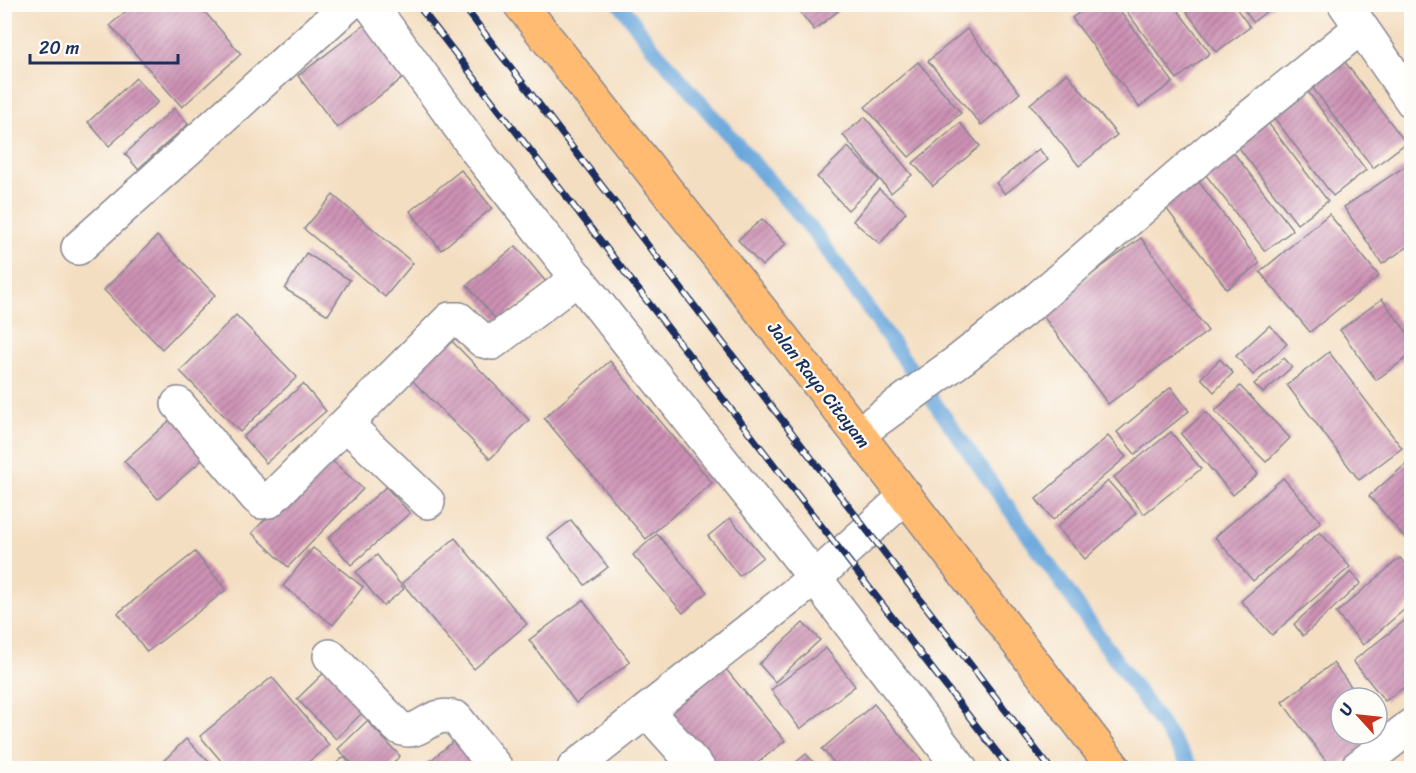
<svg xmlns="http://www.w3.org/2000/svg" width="1416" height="773" font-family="Sriracha,sans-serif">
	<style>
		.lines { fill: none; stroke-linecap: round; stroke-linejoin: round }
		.stream { stroke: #6ba7dc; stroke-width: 15 }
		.building { fill: url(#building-hatch) }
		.minor-casing { stroke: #888690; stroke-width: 36 }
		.primary-casing { stroke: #888690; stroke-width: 36 }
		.minor { stroke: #fff; stroke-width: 33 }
		.primary { stroke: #ffbb71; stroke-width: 33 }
		.rail-casing { stroke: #1b2f5e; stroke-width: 7 }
		.rail { stroke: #fdfcf7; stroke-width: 4.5; stroke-dasharray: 14; stroke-linecap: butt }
		.labels { text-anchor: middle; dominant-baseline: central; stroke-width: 4.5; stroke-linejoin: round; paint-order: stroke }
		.street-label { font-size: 18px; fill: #1b2f5e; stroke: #fdfcf7 }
	</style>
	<defs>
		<pattern id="building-hatch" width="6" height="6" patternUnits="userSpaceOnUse" patternTransform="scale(1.5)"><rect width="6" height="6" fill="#cd91b4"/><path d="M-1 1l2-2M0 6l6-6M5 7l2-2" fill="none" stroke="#a67796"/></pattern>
	</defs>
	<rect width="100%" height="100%" fill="#fdfcf7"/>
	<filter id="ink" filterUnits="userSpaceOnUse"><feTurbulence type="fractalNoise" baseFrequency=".0167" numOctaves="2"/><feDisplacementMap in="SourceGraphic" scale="12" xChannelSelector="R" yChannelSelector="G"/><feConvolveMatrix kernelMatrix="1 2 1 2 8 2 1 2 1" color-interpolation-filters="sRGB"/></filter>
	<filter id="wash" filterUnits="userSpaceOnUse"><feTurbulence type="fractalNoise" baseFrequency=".008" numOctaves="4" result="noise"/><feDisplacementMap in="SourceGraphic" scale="24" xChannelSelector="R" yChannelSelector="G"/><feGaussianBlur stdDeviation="1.35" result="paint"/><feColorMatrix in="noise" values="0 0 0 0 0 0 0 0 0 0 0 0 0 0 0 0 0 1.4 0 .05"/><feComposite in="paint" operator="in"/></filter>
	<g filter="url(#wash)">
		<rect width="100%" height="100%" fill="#f4dec1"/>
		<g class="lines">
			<path class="stream" d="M620,4L651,46L815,233L1192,768"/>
		</g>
		<g id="blocks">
			<g class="building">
				<path d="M134,4H198L241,54L182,107L110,25Z"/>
				<path d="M794,4H833L838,11L814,30Z"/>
				<path d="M1091,4H1115L1173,82L1139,107L1072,18Z"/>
				<path d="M1121,4H1173L1210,53L1177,79Z"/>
				<path d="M1181,4H1233L1250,27L1216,52Z"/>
				<path d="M1240,4H1276L1253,22Z"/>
				<path d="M368,22L407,75L337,128L298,76Z"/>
				<path d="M967,29L1020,93L981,125L928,61Z"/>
				<path d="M1339,54L1406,143L1373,168L1306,79Z"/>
				<path d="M918,62L961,113L909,157L865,107Z"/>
				<path d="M1067,73L1117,135L1079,166L1030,104Z"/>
				<path d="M136,78L158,102L109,146L88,122Z"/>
				<path d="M1300,81L1366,170L1333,196L1266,107Z"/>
				<path d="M174,108L188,124L138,169L125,154Z"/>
				<path d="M1262,115L1328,201L1297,224L1232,139Z"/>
				<path d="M865,117L912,175L891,193L843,135Z"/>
				<path d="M960,123L980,146L933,186L913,163Z"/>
				<path d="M1226,143L1293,230L1265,251L1198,165Z"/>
				<path d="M848,147L879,180L848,210L817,177Z"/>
				<path d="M1039,149L1048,160L1005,194L996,183Z"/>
				<path d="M1410,163L1412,166V244L1382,264L1344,207Z"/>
				<path d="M461,170L492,208L441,250L410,211Z"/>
				<path d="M1193,174L1260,263L1227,289L1160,200Z"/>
				<path d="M879,189L906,212L880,244L853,221Z"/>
				<path d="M333,195L413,263L385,297L304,229Z"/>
				<path d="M1329,214L1379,276L1310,332L1260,272Z"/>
				<path d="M762,219L786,244L762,266L738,240Z"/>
				<path d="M157,236L215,295L162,349L104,290Z"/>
				<path d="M1141,238L1208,331L1108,404L1040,312Z"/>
				<path d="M516,246L546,282L498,322L467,285Z"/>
				<path d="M306,253L350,280L328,315L285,289Z"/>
				<path d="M1382,299L1412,339V354L1376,380L1340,330Z"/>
				<path d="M236,315L297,377L240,432L180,371Z"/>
				<path d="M1270,325L1287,344L1253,375L1236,356Z"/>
				<path d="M443,332L529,420L490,459L403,371Z"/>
				<path d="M1329,352L1402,448L1359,480L1287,385Z"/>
				<path d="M1284,358L1292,367L1263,393L1254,384Z"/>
				<path d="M1220,359L1233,373L1214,392L1201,378Z"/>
				<path d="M610,361L712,483L646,539L544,418Z"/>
				<path d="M303,384L326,411L266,463L243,437Z"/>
				<path d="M1240,386L1290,438L1266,462L1215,411Z"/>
				<path d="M1171,387L1189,411L1135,454L1117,432Z"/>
				<path d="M1206,412L1258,474L1233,495L1181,434Z"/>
				<path d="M177,414L210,453L158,499L124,461Z"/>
				<path d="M1171,432L1201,469L1144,514L1114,477Z"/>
				<path d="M1108,436L1126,457L1053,520L1036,499Z"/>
				<path d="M326,455L363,489L288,567L252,533Z"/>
				<path d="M1412,459V532L1405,538L1369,496Z"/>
				<path d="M1283,478L1321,522L1253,581L1215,537Z"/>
				<path d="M1108,481L1136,513L1085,559L1057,527Z"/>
				<path d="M386,487L410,513L351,565L328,538Z"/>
				<path d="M730,518L763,557L739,576L708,536Z"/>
				<path d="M571,520L608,567L585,585L548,538Z"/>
				<path d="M1320,532L1350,567L1272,635L1241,601Z"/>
				<path d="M657,534L707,592L683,613L633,555Z"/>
				<path d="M455,538L527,624L474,669L402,583Z"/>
				<path d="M313,548L363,587L333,625L283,586Z"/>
				<path d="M195,552L226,590L147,652L118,613Z"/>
				<path d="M377,555L404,589L383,606L356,572Z"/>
				<path d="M1400,558L1412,571V603L1363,645L1336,613Z"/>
				<path d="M1351,572L1361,583L1303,636L1294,624Z"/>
				<path d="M583,600L630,662L576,703L529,640Z"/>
				<path d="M1412,615V681L1385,701L1353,661Z"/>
				<path d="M803,623L820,640L775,682L759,664Z"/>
				<path d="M826,648L855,686L800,729L771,690Z"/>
				<path d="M720,662L785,741L751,768H706L660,711Z"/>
				<path d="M1333,663L1360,698H1341V734H1377V721L1385,731L1335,768H1331L1282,702Z"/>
				<path d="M332,665L370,705L336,739L297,699Z"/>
				<path d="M272,677L329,745L301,768H227L200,736Z"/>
				<path d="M874,704L922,761L913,768H839L822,749Z"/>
				<path d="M367,721L400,756L388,768H357L338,749Z"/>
				<path d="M458,737L485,768H422Z"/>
				<path d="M186,739L210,763L204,768H156Z"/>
				<path d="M806,754L819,768H789Z"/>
				<path d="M344,757L354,768H330Z"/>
			</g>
		</g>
	</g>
	<g filter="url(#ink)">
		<use href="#blocks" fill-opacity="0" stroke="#888690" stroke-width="1.5"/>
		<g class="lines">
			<g class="minor-casing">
				<g id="minor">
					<path d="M370,4L483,159L815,578L960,768"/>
					<path d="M1345,4L1412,101"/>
					<path d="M78,248L349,4"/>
					<path d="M178,404L256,497L262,502L269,501L450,319H459L483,341L492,343L578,278"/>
					<path d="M346,424L428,502"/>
					<path d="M858,434L961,359L1036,300L1215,145L1360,28"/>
					<path d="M330,656L398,727C421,739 428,709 456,718L496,768"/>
					<path d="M647,711L698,768"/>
					<path d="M574,768L815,578L906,496"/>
					<path d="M1357,768L1412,725"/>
				</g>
			</g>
			<g class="primary-casing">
				<path id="primary" d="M520,4L858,434L1114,768"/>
			</g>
			<use href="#minor" class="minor"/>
			<use href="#primary" class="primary"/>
			<g class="rail-casing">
				<g id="rail">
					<path d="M417,4L1009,768"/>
					<path d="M462,4L1050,768"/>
				</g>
			</g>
			<use href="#rail" class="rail"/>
		</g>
	</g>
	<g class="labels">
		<g class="street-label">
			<text transform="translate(819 385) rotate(52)">Jalan Raya Citayam</text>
		</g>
	</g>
	<rect width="1416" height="773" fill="none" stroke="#fdfcf7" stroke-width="24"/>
	<g transform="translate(1359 716) rotate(297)"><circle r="28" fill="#fdfcf7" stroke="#a3aaba" stroke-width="1.5"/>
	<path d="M0-4.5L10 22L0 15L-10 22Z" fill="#c8321e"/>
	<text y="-9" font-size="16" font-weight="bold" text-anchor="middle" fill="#1b2f5e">U</text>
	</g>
	<path d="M30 54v9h148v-9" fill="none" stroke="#1b2f5e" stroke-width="3"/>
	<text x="39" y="54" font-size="18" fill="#1b2f5e" stroke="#fdfcf7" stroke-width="4.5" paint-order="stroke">20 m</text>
</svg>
